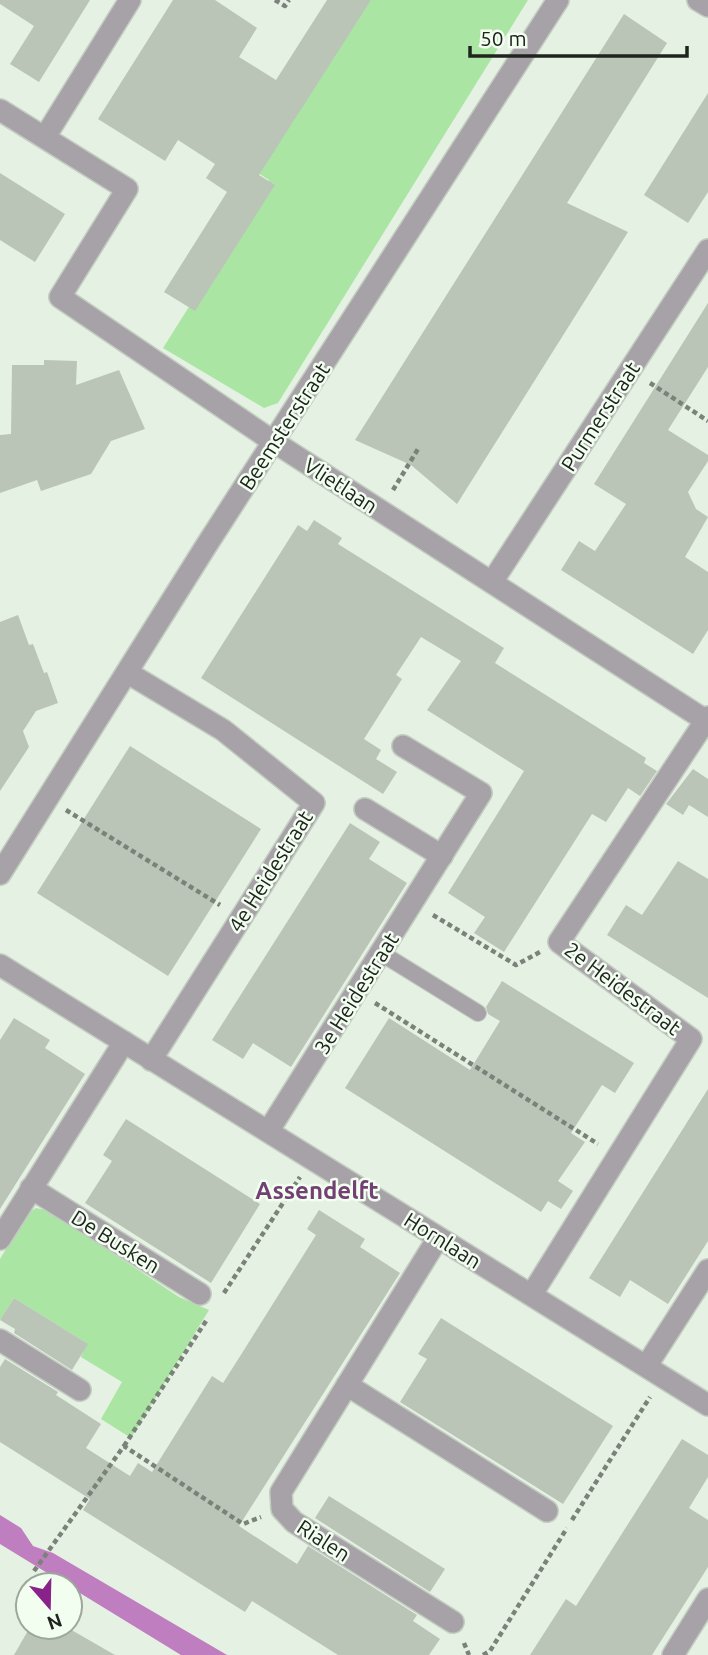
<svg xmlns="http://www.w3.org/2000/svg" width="708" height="1655" font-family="Ubuntu,sans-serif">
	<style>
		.green { fill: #aae5a4 }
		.water { fill: #bf7ebf }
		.building { fill: #bac5b8 }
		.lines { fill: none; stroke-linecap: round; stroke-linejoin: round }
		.lane-casing { stroke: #c2ccc0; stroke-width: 18 }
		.street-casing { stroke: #c2ccc0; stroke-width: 24 }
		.path { stroke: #7b8279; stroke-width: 4.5; stroke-dasharray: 5 3.5; stroke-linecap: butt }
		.lane { stroke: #a7a2a7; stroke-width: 16 }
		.street { stroke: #a7a2a7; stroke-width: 21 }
		.labels { text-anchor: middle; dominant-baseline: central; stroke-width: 5; stroke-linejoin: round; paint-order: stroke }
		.street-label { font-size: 21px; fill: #20241f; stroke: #f2fef0 }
		.quarter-label { font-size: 24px; font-weight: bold; fill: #734073; stroke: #f2fef0 }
	</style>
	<rect width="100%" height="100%" fill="#e5f1e3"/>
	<g class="green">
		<path d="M363,0H528L278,403L264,408L163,348L269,180L255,171Z"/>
		<path d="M36,1208L49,1211L179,1297L209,1310L131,1438L101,1419L122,1382L81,1357L86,1343L14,1298L0,1320V1259L27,1214Z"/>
	</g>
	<path class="water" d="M0,1515L21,1528L33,1546L53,1553L227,1655H181L0,1544Z"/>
	<g class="building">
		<path d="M0,0H90L39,82L10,64L34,26L0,4Z"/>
		<path d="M173,0H215L257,28L239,57L276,80L327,0H371L259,175L275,185L195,311L164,292L227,192L206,178L215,164L178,140L165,161L98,119Z"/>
		<path d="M624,14L667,43L567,203L628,232L457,504L411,465L355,440Z"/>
		<path d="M708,93V192L688,223L644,195Z"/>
		<path d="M0,173L65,214L35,262L0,240Z"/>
		<path d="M708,303V367L668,430L708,455V461L688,492L696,509L708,517L685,557L708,572V630L693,654L561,570L579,541L595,551L626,504L594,484Z"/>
		<path d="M44,360L77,361L76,385L119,370L145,429L111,441L91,474L41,491L37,480L0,493V435L11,434L12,365H44Z"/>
		<path d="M314,520L342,538L338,544L504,648L495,663L646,758L644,763L657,771L640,796L628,788L606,822L592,814L504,952L474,933L485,917L448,893L524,771L427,710L461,661L421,637L396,675L402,679L364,739L381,750L376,759L397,772L383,794L201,678L298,525L307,531Z"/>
		<path d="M18,615L29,645L33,644L44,673L47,672L58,703L36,711L23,731L29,747L0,791V622Z"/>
		<path d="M130,746L261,829L168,976L37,893Z"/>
		<path d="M693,769L708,779V817L689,805L683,815L666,804Z"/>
		<path d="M350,823L380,842L369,859L407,883L291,1067L253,1043L243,1059L212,1040Z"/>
		<path d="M678,861L708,879V998L607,935L626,905L642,915Z"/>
		<path d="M502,981L634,1063L615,1093L602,1085L571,1133L585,1142L558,1181L573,1191L561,1209L548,1201L541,1212L345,1088L389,1018L470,1070L500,1021L488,1014L486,1007Z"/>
		<path d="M14,1018L50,1040L45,1048L85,1074L0,1209V1040Z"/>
		<path d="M708,1089V1241L668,1304L630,1280L620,1297L589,1278Z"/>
		<path d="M126,1119L260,1204L211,1283L85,1203L112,1161L103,1155Z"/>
		<path d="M319,1210L365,1239L360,1247L400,1273L239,1526L297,1564L308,1546L417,1615L413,1621L440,1639L429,1655H338L252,1601L245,1612L83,1510L90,1499L0,1442V1367L5,1359L58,1392L56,1395L101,1424L86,1448L130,1476L138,1463L152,1472L212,1376L223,1383L244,1350L316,1235L307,1229Z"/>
		<path d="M14,1298L88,1344L72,1370L14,1333L15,1329L0,1320Z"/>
		<path d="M441,1318L613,1426L563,1504L400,1402L427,1359L418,1354Z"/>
		<path d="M682,1439L708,1455V1477L689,1508L708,1520V1567L652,1655H530L566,1599L576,1606Z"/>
		<path d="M329,1496L445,1569L430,1592L315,1518Z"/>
		<path d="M30,1627H44L62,1637L68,1628L115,1655H14Z"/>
	</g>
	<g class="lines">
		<g class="lane-casing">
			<path id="lane" d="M381,953L478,1013"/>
		</g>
		<g class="street-casing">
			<g id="street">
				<path d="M698,0L708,6"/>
				<path d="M0,110L127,189L60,297L274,442L708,722"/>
				<path d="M45,137L130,0"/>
				<path d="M492,582L708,250"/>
				<path d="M128,673L223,730L314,803L151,1060"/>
				<path d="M365,809L442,856"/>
				<path d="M0,874L206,546L558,0"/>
				<path d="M0,965L708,1405"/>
				<path d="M269,1130L481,793L403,746"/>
				<path d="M31,1188L200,1294"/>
				<path d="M438,1238L281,1492L282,1509L294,1522L453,1622"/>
				<path d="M0,1239L124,1042"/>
				<path d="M532,1294L691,1039L559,942L708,717"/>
				<path d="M0,1340L80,1390"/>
				<path d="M647,1365L708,1270"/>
				<path d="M347,1385L547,1511"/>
				<path d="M673,1655L708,1599"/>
			</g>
		</g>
		<g class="path">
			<path d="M275,0L285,6L289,0"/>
			<path d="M650,383L708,421"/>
			<path d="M393,490L418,449"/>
			<path d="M66,810L220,905"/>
			<path d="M433,915L516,965L540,952"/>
			<path d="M375,1003L598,1144"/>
			<path d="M224,1293L300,1177"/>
			<path d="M124,1446L208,1318"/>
			<path d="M572,1520L650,1397"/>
			<path d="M34,1571L124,1446L243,1524L261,1517"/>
			<path d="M464,1643L469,1655"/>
			<path d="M483,1655L490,1651L567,1528"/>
		</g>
		<use href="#lane" class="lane"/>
		<use href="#street" class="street"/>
	</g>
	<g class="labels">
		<g class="street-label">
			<text transform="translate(600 416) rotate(-57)">Purmerstraat</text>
			<text transform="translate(284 426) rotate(-57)">Beemsterstraat</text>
			<text transform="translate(341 485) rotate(33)">Vlietlaan</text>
			<text transform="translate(270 871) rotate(-58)">4e Heidestraat</text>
			<text transform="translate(623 988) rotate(37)">2e Heidestraat</text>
			<text transform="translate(356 993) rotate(-58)">3e Heidestraat</text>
			<text transform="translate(443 1240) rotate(32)">Hornlaan</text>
			<text transform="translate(116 1241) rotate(32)">De Busken</text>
			<text transform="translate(324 1540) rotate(33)">Rialen</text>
		</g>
		<g class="quarter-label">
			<text x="317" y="1190">Assendelft</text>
		</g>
	</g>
	<g transform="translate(49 1606) rotate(160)"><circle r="33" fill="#f2fef0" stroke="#9ea79c" stroke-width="2"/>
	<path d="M0-5L12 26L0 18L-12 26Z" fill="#89238b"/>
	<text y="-10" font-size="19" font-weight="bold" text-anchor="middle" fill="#20241f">N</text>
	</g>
	<path d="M470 46v10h217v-10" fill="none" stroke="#20241f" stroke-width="3.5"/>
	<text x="480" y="46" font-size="21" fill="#20241f" stroke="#f2fef0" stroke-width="5" paint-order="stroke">50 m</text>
</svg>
